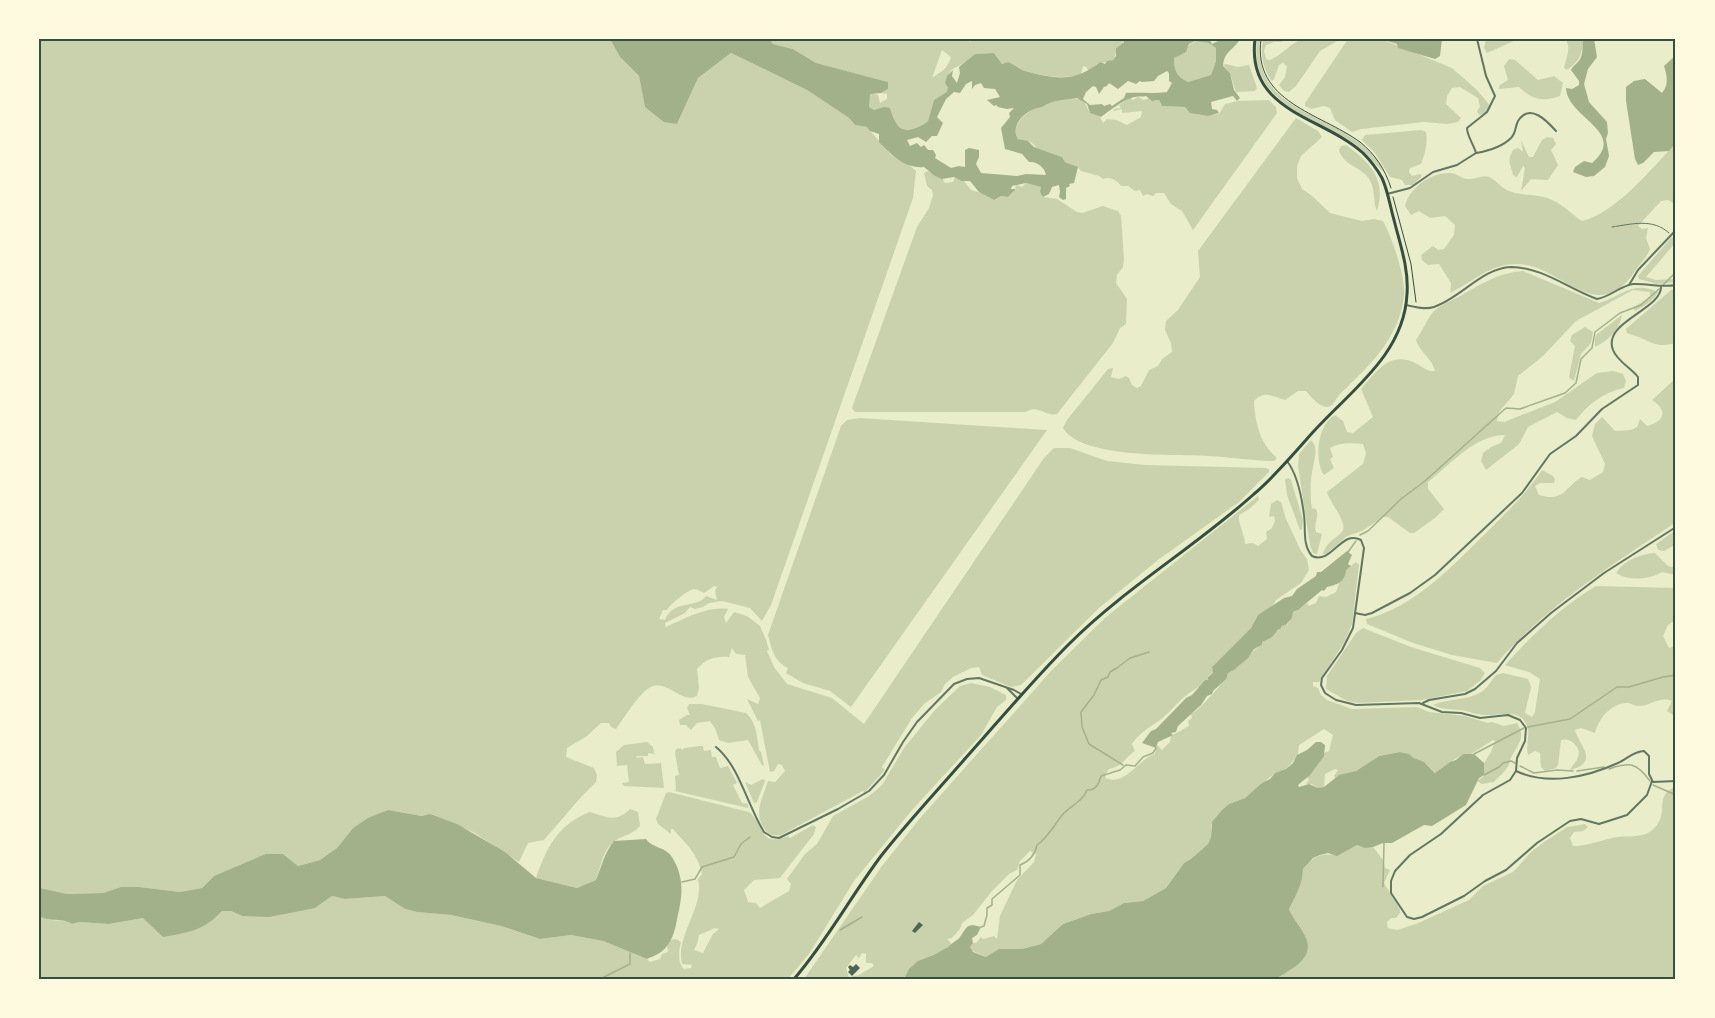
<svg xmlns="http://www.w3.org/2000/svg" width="1715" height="1018" font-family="Karla,sans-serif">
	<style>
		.green { fill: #cad2ad; fill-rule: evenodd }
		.water { fill: #a3b18a; fill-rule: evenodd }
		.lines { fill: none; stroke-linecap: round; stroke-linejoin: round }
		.stream { stroke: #a3b18a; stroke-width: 1.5 }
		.building { fill: #4f6655 }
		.path { stroke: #344e41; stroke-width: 1 }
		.service { stroke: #617663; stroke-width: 1 }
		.minor { stroke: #617663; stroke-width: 2 }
		.primary { stroke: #344e41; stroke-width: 3 }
		.neatline { fill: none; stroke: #344e41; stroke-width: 2 }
	</style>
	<rect width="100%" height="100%" fill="#e9edc9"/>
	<g class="green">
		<path d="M39,39H610L620,57L639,76L645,107L677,124L698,78L731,53L807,90L849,118L855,125L867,127L892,156L908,164L916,171L913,198L771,605L762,621L750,608L722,601L709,603L703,607L695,609L690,607L685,613L665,623L666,627C686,618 707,606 728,609L724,617L726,623L734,612L747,616L760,626L766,640L769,650L767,651L774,667L787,684L832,698L864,724L1044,458L1054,448H1070L1107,461L1145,465L1265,468L1269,469V472L1239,502L1158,560L1099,608L1021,685L1011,687L982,675L979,667L971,668L953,677L945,684L941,692L924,704L912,718L882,767L885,770L864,793L863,791L781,835C773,836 768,835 764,828C753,813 763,797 768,781L775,782L785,771L782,765L778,764L774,771L770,772L760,720L758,721L747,699L758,704L760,698L748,677L745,655L736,654L732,648L729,657C714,656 706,659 697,669L699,688L697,696C678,706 664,670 642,694C632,704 624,718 616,729L611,727L609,723H601L587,736L567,748L566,757L594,768L597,775L596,782L582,796L544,840L528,843L519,862L473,832L430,815L422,816L388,810L353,828L337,848L320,860L298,866L283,854L214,876L202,888L180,892L139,887H121L103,893L67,894L41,890L39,888ZM714,586L717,587L715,591L717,600L706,596C697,609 673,599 665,620L659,619L663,610H667C670,604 688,590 694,589C697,589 702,592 704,593Z"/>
		<path d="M769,39H967L970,42L972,39H1124V41L1117,47C1115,62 1112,62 1098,63L1089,71L1086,67L1083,66L1081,74C1063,80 1044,76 1025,71C1019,69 1014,64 1008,62L1002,64L994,53L975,54L966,62L951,70L945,83L948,88V92L934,100L928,121C921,126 908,133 899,127C894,124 893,113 890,108L874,110L869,107L868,98L871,93L878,95L880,103L887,99V94L881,93L888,89V82L816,63L793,49L773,44ZM942,50L951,57C946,71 943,70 932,78Z"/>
		<path d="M1257,39H1260C1250,122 1358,112 1384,172C1372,162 1364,149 1350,141C1308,115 1249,101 1257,39Z"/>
		<path d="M1285,39L1281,42H1274L1266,45L1264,51L1266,59L1269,60C1279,57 1284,50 1293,44C1303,36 1327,37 1339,40L1320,51L1296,86L1289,92L1284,91L1279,85L1285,77L1287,66L1283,63L1279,65L1274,79L1272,81C1263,70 1260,53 1263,40Z"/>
		<path d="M1348,39H1381L1452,68L1477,90L1491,107L1488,112L1479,115L1477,111L1480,107L1478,98L1460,87L1452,88L1447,96L1446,104L1461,118L1458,122L1447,124L1424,122L1361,129L1352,132L1335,120L1330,108L1324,106L1311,109L1305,106V103Z"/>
		<path d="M1486,39H1518L1487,53L1484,48Z"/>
		<path d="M1565,39H1583C1582,55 1580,61 1567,70L1564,68C1566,59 1572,47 1565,39Z"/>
		<path d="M1196,41L1209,43L1216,48V61L1211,75L1188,82C1176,76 1174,70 1174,58L1187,50L1189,45Z"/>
		<path d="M1509,59L1515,60L1538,80L1554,76L1563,83L1560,96C1542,102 1532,100 1519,87L1498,89L1500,85L1508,80L1504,66Z"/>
		<path d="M1226,64L1238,67L1249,65L1257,88L1255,91L1236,92L1230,73L1223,65Z"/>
		<path d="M1138,97L1144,100L1150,98L1153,101L1159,100L1162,106L1185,107C1193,117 1207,116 1219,114L1225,104L1238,101L1269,100L1276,107L1277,113L1193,230L1182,211L1171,204L1164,193H1156L1153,196L1147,194L1143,196L1140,190L1135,191L1128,186H1121C1117,180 1109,176 1103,179L1099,176L1081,171L1078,167L1065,162L1062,157L1037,148L1031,142L1018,139L1016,135C1012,114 1049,100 1066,100C1070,100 1075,98 1080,99C1087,102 1086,107 1090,113L1100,117L1103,123L1107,119L1116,120L1127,125L1141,117L1142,111L1122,113V109L1113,111L1114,109L1121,108L1119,105L1130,98L1133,100Z"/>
		<path d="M1296,118L1318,131L1322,137L1301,156L1297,166V178L1302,189L1311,195L1330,213L1362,221L1374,219L1383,221C1392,237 1406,278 1404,296C1399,339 1369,366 1340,394C1336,398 1334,406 1328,407C1320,408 1311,397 1306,391H1298L1285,400C1272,396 1264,390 1254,401C1255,423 1260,444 1277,458L1274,461C1252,461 1231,457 1209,456C1176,454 1081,459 1063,428L1067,420L1108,369L1113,368L1111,377L1119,379L1126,376L1129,378L1132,385L1137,388L1141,386L1149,370L1158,366L1162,359L1172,352L1171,343L1165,330L1166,321L1178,310L1200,277L1198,251Z"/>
		<path d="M1421,130L1426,132C1428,143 1425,153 1421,164L1410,168L1409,172L1412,176L1420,174L1422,176L1413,185H1405L1402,180L1390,177L1375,153L1362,140L1365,135Z"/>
		<path d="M1547,137L1553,138L1556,144L1551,150L1558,165L1548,180L1531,179L1521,191L1525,168L1523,166L1517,177L1513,175C1511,163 1506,163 1513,150L1518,148L1523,152L1521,140L1529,157H1533L1542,140Z"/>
		<path d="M1676,143V205L1668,200L1661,201L1638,226L1642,229L1648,228L1646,238L1650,249C1647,258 1640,263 1635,271C1597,329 1561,264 1517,264C1489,264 1473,282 1450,293L1451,283L1439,264L1428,265L1422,260L1421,255L1433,246L1438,250L1444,249L1454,235L1455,225L1445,216L1430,218L1419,211L1411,215L1405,206C1409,188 1431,172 1450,173C1456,173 1461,178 1467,179C1475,180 1482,174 1489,177C1498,181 1501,189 1512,192C1525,196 1540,194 1552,200C1564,205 1571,214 1582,221C1617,212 1651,169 1676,143Z"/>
		<path d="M1346,145C1370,162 1387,180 1377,211C1372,199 1377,187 1366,175C1357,166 1343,164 1339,150L1341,146Z"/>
		<path d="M928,171L942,178L945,183L953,182L955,177L964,181L971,190L982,193L994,200L1001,196L1008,197L1015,190L1016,185L1022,187L1026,183L1041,187L1043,197L1057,199L1077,212L1082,213L1103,206L1118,211L1121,216L1124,259L1123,267L1117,275L1116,283L1127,299L1126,324L1120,328L1113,343L1057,414C1045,417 1038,404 1026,412H855L852,408L917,227L929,208L933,195L932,190L927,186L924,173Z"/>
		<path d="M1674,237L1675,243L1646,277L1656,280L1676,279V282L1657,284L1639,279L1638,276L1671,238Z"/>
		<path d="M1523,271L1599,303C1622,296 1632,280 1658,292C1654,300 1642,308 1634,311V307L1650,297V292L1633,290L1576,321L1543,356L1518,376L1514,394L1499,412L1497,421L1504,422L1555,402L1597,373L1613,371L1623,374L1626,381L1624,388C1604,392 1588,404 1576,420L1567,418L1557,412L1528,427L1519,444L1486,470L1481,461L1483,453L1491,447L1501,443L1505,435C1475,435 1451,464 1428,482V489L1444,509L1435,518L1414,533H1410L1388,517H1383L1362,531L1347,536L1326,554H1323C1326,542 1334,540 1342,532C1349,523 1329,502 1327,492L1363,464L1366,453L1363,444C1351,443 1340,442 1330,448L1333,457L1330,459L1334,468L1324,475C1314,460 1317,425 1335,415L1343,421L1347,432L1353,433L1373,417L1361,389C1378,370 1390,350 1417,364C1424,368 1428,372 1435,371C1432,358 1421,354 1416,340C1422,332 1427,319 1433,312C1441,304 1452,301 1462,295C1483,283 1498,273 1523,271Z"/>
		<path d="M1676,288V343C1659,347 1656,345 1641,338C1637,336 1631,335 1627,333L1626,329L1671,290Z"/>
		<path d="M1622,315C1620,329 1608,341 1595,347V338L1597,334Z"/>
		<path d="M1585,327L1593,332L1591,343L1581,354L1574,381L1569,377L1575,346L1570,341L1572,335Z"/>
		<path d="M1676,378V522C1613,565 1547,605 1497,663L1452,655L1413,643L1367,624L1366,619C1415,607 1452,566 1486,533C1506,513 1526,494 1542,470L1553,476L1555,480L1554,483H1540L1535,486L1539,495C1565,503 1565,486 1582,477L1590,480L1603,472L1605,464L1592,436L1595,424L1602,417L1615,431L1631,430L1637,427L1640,419L1647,426C1665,421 1668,411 1652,400Z"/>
		<path d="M860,418L1047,430L851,707L830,691L803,683L786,673L788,668C774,661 772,650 768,635L841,426L847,420Z"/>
		<path d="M1311,440C1320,449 1313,462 1312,473C1310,482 1311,494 1311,503L1312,508L1316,509C1320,517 1313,523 1316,532L1322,534L1317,554L1313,553L1310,545L1298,466L1299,454Z"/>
		<path d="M1289,478L1291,480L1303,520L1302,529L1300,530L1287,495L1285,479Z"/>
		<path d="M1258,496L1259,500L1248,510L1239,515C1238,525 1245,535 1245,544L1253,543L1258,546L1267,539L1266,532L1272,528L1275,521L1274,516L1269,517L1271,504L1277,500L1281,502L1286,519L1301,551L1307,559L1309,570L1301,583L1276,600L1272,607L1257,617L1251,628L1212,667L1213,673L1208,676V680H1205C1199,688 1196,688 1188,694C1178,701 1171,712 1160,720C1150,727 1139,733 1132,744L1135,751C1124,758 1124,766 1109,769L1105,775L1106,778C1125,787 1138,759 1155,754L1157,745L1162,750L1170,742L1171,736L1189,726L1188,721L1192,718L1191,714C1200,710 1225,681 1228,673C1243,667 1249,651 1262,645L1261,642L1281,629L1282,626L1287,625L1292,618L1293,612H1295L1307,603L1309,606L1316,603L1319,596L1326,597L1336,592L1339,583L1345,577L1346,570L1356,562L1359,565L1352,624L1345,641L1319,682H1313V686L1318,688L1321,695L1327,700L1352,709L1417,707L1429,712L1465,716L1488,723L1492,722L1504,726L1517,723C1525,735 1520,743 1513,754C1510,758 1510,764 1507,768C1504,773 1498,777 1494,782L1482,784L1477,781L1484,776V763L1491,752L1495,741L1493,740L1471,754H1463C1454,760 1443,766 1436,773L1425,763L1414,758L1409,754L1400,752L1379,756L1356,771L1335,778L1334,776L1338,770L1335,769L1325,774L1324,787L1318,788L1312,784H1306L1309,780L1307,777L1324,753L1329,751L1333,735L1324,729L1299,745L1298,755L1286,769L1275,773L1245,798L1229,804L1222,810L1211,825V837L1208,844L1191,859L1184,863L1166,888L1143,901L1124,903L1109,911L1091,914L1063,924L1041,944L1022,949H1003L986,957L971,950L970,946L973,943H976L981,937L983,939L994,936L997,939L1000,916L1017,880L1034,862L1036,854L1030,851L1020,861L1017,870L1009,874L992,891L973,915L962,923L960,929L952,938L947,939L951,943C939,960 913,957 904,979H804L882,866L921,817L1052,670L1106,617ZM862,953L866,954V963H872L874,966L859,975L849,977L846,968L856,955L859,958Z"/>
		<path d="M1676,530V544L1664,551L1658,550L1656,544Z"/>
		<path d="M1655,553L1668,566L1676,568V575L1662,572C1650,580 1628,581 1616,573C1624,560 1641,554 1655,553Z"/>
		<path d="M1596,586L1676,588V620L1668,625L1663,636L1669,648L1676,646V717L1667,711L1672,701C1660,696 1650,706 1639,706C1635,706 1632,704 1629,703C1612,702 1599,718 1595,733L1581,728L1575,730C1578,744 1601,762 1570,770C1572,765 1577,762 1578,757C1582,747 1570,737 1561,740L1558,765L1556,768L1545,771L1541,767L1540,753L1535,751L1528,755C1525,744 1532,732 1525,722C1517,709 1497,716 1485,715C1476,715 1469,711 1461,710C1451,709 1442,710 1433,705C1449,698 1470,701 1484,690C1489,686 1492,679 1496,675L1503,673L1528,679L1531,687L1525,713L1532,717L1535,712L1540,679L1529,672L1505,665C1532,635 1561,607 1596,586Z"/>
		<path d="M1363,628L1411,647L1480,668L1485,673L1481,680L1467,691L1422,700L1358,703L1347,701L1326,689L1327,676L1356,633Z"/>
		<path d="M971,683L990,687L1006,695V700L997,707L981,735L912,810L854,881L809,954L788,979H39V916C51,923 61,918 72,924L79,922L109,924L143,918H216L222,911H231L242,916L315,908L332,896L345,899L385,896L405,909L417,912L451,915L501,926L540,939L571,935L603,941L647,959L650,962L660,959L662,954L668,952L667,945L670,940L676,939L681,942C679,951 677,962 684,969L691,968L692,965L682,964C675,935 705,907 698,879L702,874C698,854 686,844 673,829H671V834L658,824L656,819L666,793L669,792L749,812C765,825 759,848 788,836L790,838L813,825L816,827L814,834L780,878L754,880L744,890L748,902L756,903L760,908L789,891L791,884L787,879L805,854L817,844L833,816L869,796L882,785L904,748L935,710L960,686ZM715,928L719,929L713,934L703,953L694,950L697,944L699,935Z"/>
		<path d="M689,704H702L746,713C757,723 757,738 759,750L761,752L764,766L762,765L748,740L728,743L719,740L715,728L710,721L697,723L691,730L686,725H680L679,720L687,715H690L687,708Z"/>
		<path d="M647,742L653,747L654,753L657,754L648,753V756H637L636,758L643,757L645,764L661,763L664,788L624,786L622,783L629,782L627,765L617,766L616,752L624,745Z"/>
		<path d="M700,746H703L704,751L711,750L712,757H716L720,768L728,766L737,783L733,785L742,803L748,804V808L675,791L676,789L675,776L679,775L675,753L676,749L681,748L682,750L684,748Z"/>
		<path d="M763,779L765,781L757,802L754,803L745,782L751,785Z"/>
		<path d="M1676,786V979H1276C1290,969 1315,959 1306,938C1302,928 1293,919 1289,909C1295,897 1303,884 1303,869C1314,856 1320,853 1337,855L1357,845L1365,847H1373L1383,860L1385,868L1390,870L1384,883L1400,909V913L1396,918H1391L1387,922L1388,928L1397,930L1416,924L1469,900L1483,886L1513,872L1532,851L1544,842L1567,827L1585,824L1588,827L1583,831L1574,832L1570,838L1573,846C1588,846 1603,839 1618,837C1626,836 1634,837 1642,835C1648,834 1653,830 1657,825C1668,811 1654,796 1676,786Z"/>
		<path d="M630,809L638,812L640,826C631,836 625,834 615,841C603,848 601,867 596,880L577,888L536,878C547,847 557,825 590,812C606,817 616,823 630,809Z"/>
	</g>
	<g class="water">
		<path d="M610,39H769L773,44L793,49L816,63L888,82V89L881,93L870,94L869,107L874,110L884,107L890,108C892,113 893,118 896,123C903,136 920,127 928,121L934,100L947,92L948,88L945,83L947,76L953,70L952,76L957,83L960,73L959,67L975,54L994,53L1002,64L1008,62C1014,64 1019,69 1025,71C1055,79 1074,83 1100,62L1105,64L1107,61L1113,60L1116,56V48L1124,42V39H1213L1210,40L1212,44L1222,39H1240C1234,50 1224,51 1223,66L1230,73L1234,90L1240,98L1237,101L1233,96L1211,102L1212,109L1217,110L1219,113L1208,116L1190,113L1185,107L1162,106L1159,100L1152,101L1146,96C1142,97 1139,96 1135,97C1126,98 1109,111 1101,117L1090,113L1087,104L1077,98C1064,101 1053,99 1042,107C1029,109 1013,120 1016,135L1018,139L1028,141L1034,147L1062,157L1065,162L1078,167L1074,183L1069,184L1070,186L1066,188V199L1063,200L1059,197L1060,192L1059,185L1052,187L1049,194L1043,197L1040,192L1041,187L1026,183L1012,186L1011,189H1015V190L1008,197L1001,196L994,200L979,192L970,181H962L954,177L942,179L935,176L924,167C904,169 891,154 879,142V134L870,131L867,127L855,125L849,118L807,90L731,53L698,78L677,124L664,122L645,107L639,76L620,57ZM1195,41L1209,43L1216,48V61L1211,75L1188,82C1176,76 1174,70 1174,58L1186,52L1189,44ZM1167,71L1169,73V81L1172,83L1167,92C1153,94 1139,92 1126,93L1124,98L1112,106L1110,104L1104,106L1102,104L1090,105L1083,99L1086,92L1093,86L1096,87L1099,94L1104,87L1107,86L1109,83L1118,89L1128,81L1136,84L1140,81L1142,82L1154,81L1158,76ZM972,81V89L975,85L981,83L984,88L995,89L1000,97L987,100L994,106L996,105L998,107L1007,109L1014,108L1009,113L1010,117L1001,128L1005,149L1022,154L1029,162C1036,161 1045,167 1046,175L1026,174L1017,176L981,173L976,164L979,157V150L969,148L965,150V167L959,166L951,168L935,158L936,155L933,150H928L924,145L921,147L917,143L910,146L907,140L918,137L926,142L932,136H937L943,123L937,117L946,99L954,92L960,93L966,84Z"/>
		<path d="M1381,39H1442L1440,56L1435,59L1398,48L1397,44Z"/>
		<path d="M1583,39H1594L1597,57L1588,69L1584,84L1589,102L1607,122L1608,133L1606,139L1609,156L1605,167L1594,176L1586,177L1573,172L1575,167L1584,161L1592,163C1629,132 1567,118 1566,88L1572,89L1579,85V81L1571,70C1572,67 1575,65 1577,63C1584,57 1582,47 1583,39Z"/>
		<path d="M1676,55V143L1669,151L1654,152L1643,163L1638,165L1635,159L1626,101V87L1634,81L1645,79L1662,93C1669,84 1667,76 1664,66Z"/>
		<path d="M1347,551L1352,555L1348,564L1351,566L1346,570C1346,582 1336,585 1327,587L1324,591L1322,590L1298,610L1293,612L1292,618L1286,625L1282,626L1280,630L1279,629L1272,637L1262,642V645L1254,649L1248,658L1234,670L1228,673L1226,679L1213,691L1212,694L1207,696L1201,705L1178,726L1176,732L1171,733L1173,735L1171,736L1158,742L1156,748L1142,743L1151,731L1156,729L1186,698L1192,695L1205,680H1208V677L1213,673L1212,667L1251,628L1258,615L1284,598L1292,596L1297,589L1316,576L1317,572H1321Z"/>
		<path d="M1316,742H1321L1325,745L1324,756L1310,775L1298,785L1299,787L1309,784L1318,788L1324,787L1339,775L1356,771L1379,756L1400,752L1409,754L1414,758L1424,762L1435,773L1450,762L1456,760L1463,754H1474L1484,763V775L1479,778L1466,805L1432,826L1424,825L1392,843H1383L1373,847L1365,848L1357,845L1337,856L1328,853L1320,855L1313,858L1303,869C1303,884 1295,897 1289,909C1293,919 1302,928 1306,938C1315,959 1291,969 1276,979H904L909,969L918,961L934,955L948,947C951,943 957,941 960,937C968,926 966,923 981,927L977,935L972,938L973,943L970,947L973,952L986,957L999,949H1022L1041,944L1063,924L1091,914L1109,911L1124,903L1143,901L1166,888L1184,863L1191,859L1208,844L1211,837L1212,822L1222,810L1229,804L1245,798L1262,783L1270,779L1275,773L1286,769L1293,763L1297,755L1307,750Z"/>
		<path d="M388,810L422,816L430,814L457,824L505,852L536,878L577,888L596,880C602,866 604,853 614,841L646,839C652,848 666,847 672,857C683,875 683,891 679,910C676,923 675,936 667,946C662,953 654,956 647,959L603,941L571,935L540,939L501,926L451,915L417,912L405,909L385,896L345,899L332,896L315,908L269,917L242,916L231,911H222C205,930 187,933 163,937L143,918L109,924L79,922L72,924C60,917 52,923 39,916V888L67,894L103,893L121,887H139L180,892L202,888L214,876L266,854H283L298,866L320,860L337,848L353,828L368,818Z"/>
	</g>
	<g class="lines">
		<g class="stream">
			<path d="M1662,286L1676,272"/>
			<path d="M1360,535L1368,531L1401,499L1425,481L1506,408L1520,409L1565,393L1576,383L1581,359L1592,348L1595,332L1620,313L1641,305L1659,289"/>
			<path d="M1348,552L1356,541"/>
			<path d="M1528,727L1570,719L1617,687H1629L1663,677L1676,675"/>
			<path d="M1474,754L1524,728"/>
			<path d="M1123,765L1089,744L1082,727L1081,712L1094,695L1101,680L1108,677L1110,672L1117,668L1130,658L1149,652"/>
			<path d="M1520,766L1534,773L1557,770L1573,771"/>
			<path d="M1609,769C1630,762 1636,762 1650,781"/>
			<path d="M1577,771L1604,767"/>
			<path d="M1484,775L1499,767L1503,763L1511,761L1515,763"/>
			<path d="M1653,785L1676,795"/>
			<path d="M682,882L695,879L702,867L734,857L741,844L750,837"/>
			<path d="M1383,887L1384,843"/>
			<path d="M981,927L984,926L987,915V908L992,905V899L1020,875V865C1030,861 1035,855 1037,845C1049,837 1055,823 1064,813C1072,805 1083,801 1087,790C1096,791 1099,783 1101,776L1120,770L1126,765L1135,766L1143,757L1153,753L1156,748"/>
			<path d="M840,930L862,917"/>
			<path d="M600,979L630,964V953"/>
		</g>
	</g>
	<g class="building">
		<path d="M919,922L923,925L915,933L912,931Z"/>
		<path d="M856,964L860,968L852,976L848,972L850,970L848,967L850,965L853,967Z"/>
	</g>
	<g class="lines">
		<g class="path">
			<path d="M1261,39C1252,102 1320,113 1360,142C1375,154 1385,169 1391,188"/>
			<path d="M1393,197L1411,264L1416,302"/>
		</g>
		<path class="service" d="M1612,227C1632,224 1653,218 1669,233"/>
		<g class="minor">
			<path d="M1476,153C1488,151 1502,147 1511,138C1516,133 1515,127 1518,121C1530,102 1548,122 1556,131"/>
			<path d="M1387,194L1410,188L1433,172L1457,165L1476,153C1474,145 1467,136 1467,128L1487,112L1495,96L1486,76L1477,39"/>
			<path d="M1629,285L1638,270L1676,230"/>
			<path d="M1406,305C1415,307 1425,310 1434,307C1461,298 1482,268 1511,267C1542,267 1569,289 1597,299C1610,297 1620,286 1633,284C1647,283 1661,288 1676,285"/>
			<path d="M1287,461C1297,474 1302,499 1304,515C1306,529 1302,544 1312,556C1332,565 1341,529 1361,540L1364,548L1353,628L1342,650L1322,678L1321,685L1325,693L1336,700L1356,705L1419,703L1442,712L1461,713L1480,718L1508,715L1520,720L1526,728L1525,741L1517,758L1516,771L1510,780L1483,795L1441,834L1410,855L1395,871L1391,881V893L1407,917L1414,919L1422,917L1464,896L1485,881L1506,870L1537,843L1570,821L1581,819L1599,824L1627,815L1647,795L1652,781"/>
			<path d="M1355,613L1365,615L1372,613L1410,593L1435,575L1522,493L1550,454L1576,436L1602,409L1638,385V377C1631,368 1617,361 1613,350C1602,322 1661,310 1661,287"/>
			<path d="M1007,688L1018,699"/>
			<path d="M1423,703L1429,700L1465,694L1475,689L1496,671L1517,643L1551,613L1604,573L1676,527"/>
			<path d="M716,747C740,767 747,805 764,832L772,837L779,838L838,809L869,791L884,775L903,742L917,722L954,684L967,679L979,678L1014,690L1021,694"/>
			<path d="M1516,771C1548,786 1587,777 1618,763C1627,759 1634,751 1644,751L1649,756V774L1653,782L1676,781"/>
		</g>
		<path class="primary" d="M794,979C827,941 851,896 881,856C907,823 936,792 963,761C998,722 1032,681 1069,644C1125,588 1195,547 1254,494C1273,478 1289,459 1306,440C1344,395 1404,358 1407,294C1409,269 1400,244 1394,220C1390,206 1388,191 1382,178C1377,169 1370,160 1363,153C1322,116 1246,112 1255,39"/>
	</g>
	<rect width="1715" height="1018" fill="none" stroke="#fefae0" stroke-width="81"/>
	<rect x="40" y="40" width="1634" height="938" class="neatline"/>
</svg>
